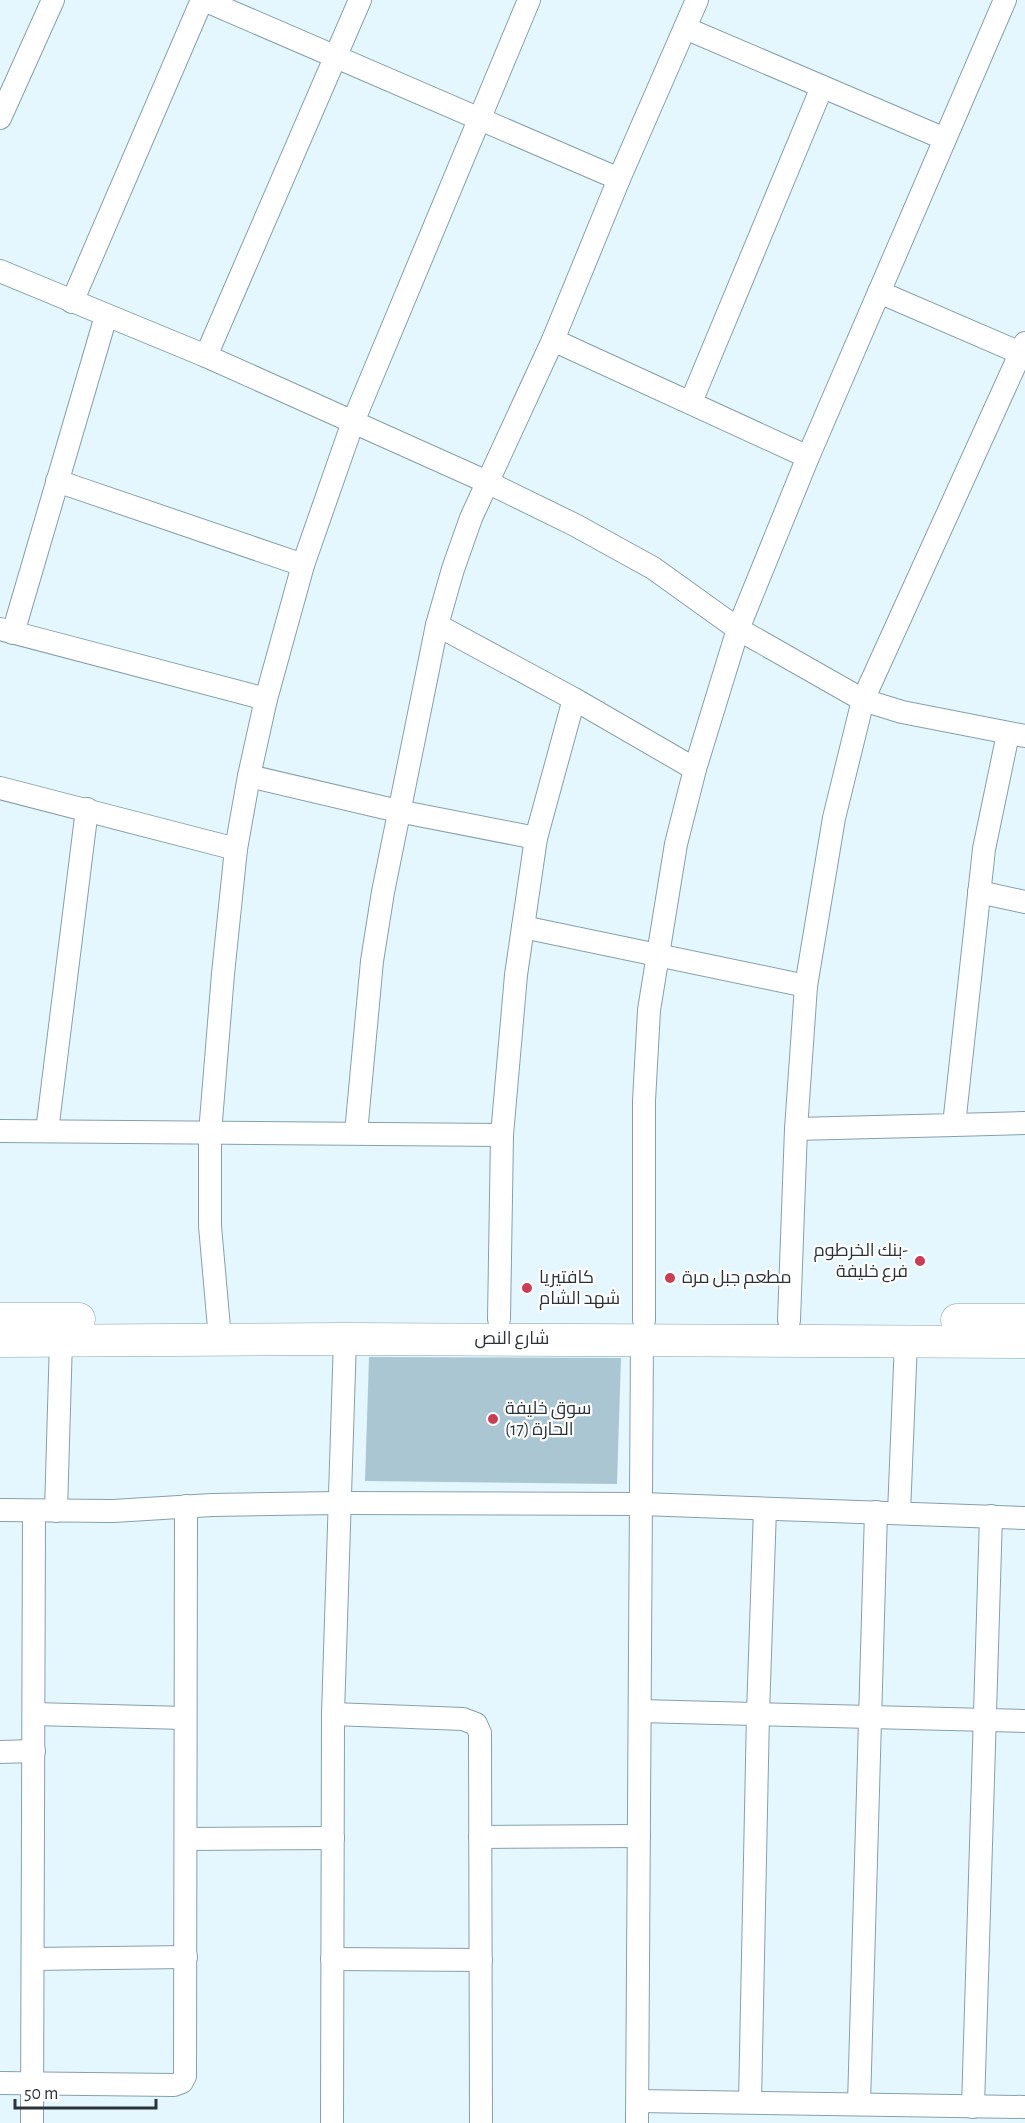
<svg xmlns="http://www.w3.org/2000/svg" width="1025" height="2123" font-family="'Alegreya Sans',Cairo,sans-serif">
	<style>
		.building { fill: #aac6d2 }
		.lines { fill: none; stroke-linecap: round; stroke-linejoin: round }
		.street-casing { stroke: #85a0ab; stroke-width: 24 }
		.secondary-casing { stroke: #85a0ab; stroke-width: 33 }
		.street { stroke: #fff; stroke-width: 22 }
		.secondary { stroke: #fff; stroke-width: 32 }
		.poi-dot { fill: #cc3c55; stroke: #fff; stroke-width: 2 }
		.labels { text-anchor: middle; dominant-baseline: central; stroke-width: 4.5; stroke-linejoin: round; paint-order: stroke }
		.poi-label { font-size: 18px; fill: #293439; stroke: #fff; text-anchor: start }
		.street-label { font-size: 18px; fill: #293439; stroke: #fff }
	</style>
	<rect width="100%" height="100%" fill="#e5f7fe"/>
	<path class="building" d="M369,1357L621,1358L617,1484L365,1481Z"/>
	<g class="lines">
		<g class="street-casing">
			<g id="street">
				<path d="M204,0L619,179"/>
				<path d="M685,28L945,139"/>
				<path d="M0,118L53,0"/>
				<path d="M0,271L206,356L487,482L575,525L653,568L738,629L863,700L902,712L1025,736"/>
				<path d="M879,292L1025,355"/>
				<path d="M72,302L202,0"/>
				<path d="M553,340L808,457"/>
				<path d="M206,356L360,0"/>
				<path d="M691,402L822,87"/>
				<path d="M57,481L303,565"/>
				<path d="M437,625L574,699L695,769"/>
				<path d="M0,629L266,699"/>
				<path d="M13,633L106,316"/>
				<path d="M249,776L398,811L536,838"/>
				<path d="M0,788L236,849"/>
				<path d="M979,892L1025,902"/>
				<path d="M523,927L806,986"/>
				<path d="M954,1125L1025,1123"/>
				<path d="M796,1129L954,1125L984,849L1008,734"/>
				<path d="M0,1131L502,1135"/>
				<path d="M47,1131L87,809"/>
				<path d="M356,1133L372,961L383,892L437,625L453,569L471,518L553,340L619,179L697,0"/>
				<path d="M499,1319L502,1135L516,975L536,838L574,699"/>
				<path d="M644,1320V1101L649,1010L676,844L695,769L738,629L808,457L1005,0"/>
				<path d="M789,1320L796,1129L806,986L834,818L863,700L1025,343"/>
				<path d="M220,1339L210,1226V1133L223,974L236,849L249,776L266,699L303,565L353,422L529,0"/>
				<path d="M0,1510L113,1511L212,1505L338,1503L642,1504L1025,1518"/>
				<path d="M56,1511L61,1340"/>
				<path d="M899,1513L906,1341"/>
				<path d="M640,1711L1025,1721"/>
				<path d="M34,1714L185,1718"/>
				<path d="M333,1714L463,1719L476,1724L480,1733L481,2123"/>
				<path d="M0,1752L34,1751"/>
				<path d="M480,1837L639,1836"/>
				<path d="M186,1839L333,1838"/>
				<path d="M33,1959L186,1957"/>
				<path d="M332,1959L481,1960"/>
				<path d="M0,2083L174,2085L182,2082L185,2076L186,1506"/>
				<path d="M638,2101L1025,2107"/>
				<path d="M750,2102L758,1713L765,1509"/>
				<path d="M859,2104L876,1512"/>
				<path d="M973,2107L991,1516"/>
				<path d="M32,2123L34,1511"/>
				<path d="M332,2123L333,1714L345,1339"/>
				<path d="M637,2123L642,1339"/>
			</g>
		</g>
		<g class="secondary-casing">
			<g id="secondary">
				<path d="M0,1319H79"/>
				<path d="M957,1320H1025"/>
				<path d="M0,1341L345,1339L1025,1342"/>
			</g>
		</g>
		<use href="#street" class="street"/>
		<use href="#secondary" class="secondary"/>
	</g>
	<g class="poi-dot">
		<circle cx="920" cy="1261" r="6"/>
		<circle cx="670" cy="1278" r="6"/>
		<circle cx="527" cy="1288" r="6"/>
		<circle cx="493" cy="1419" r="6"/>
	</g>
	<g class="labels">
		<g class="poi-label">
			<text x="908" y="1251" text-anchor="end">بنك الخرطوم-<tspan x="908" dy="21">فرع خليفة</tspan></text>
			<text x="539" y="1278">كافتيريا<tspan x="539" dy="21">شهد الشام</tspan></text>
			<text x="682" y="1278">مطعم جبل مرة</text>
			<text x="505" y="1409">سوق خليفة<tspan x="505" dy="21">الحارة (17)</tspan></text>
		</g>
		<g class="street-label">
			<text x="512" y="1339">شارع النص</text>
		</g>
	</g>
	<path d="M15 2099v9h141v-9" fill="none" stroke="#293439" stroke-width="3"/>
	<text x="24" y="2099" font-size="18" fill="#293439" stroke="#ffffff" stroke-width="4.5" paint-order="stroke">50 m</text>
</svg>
